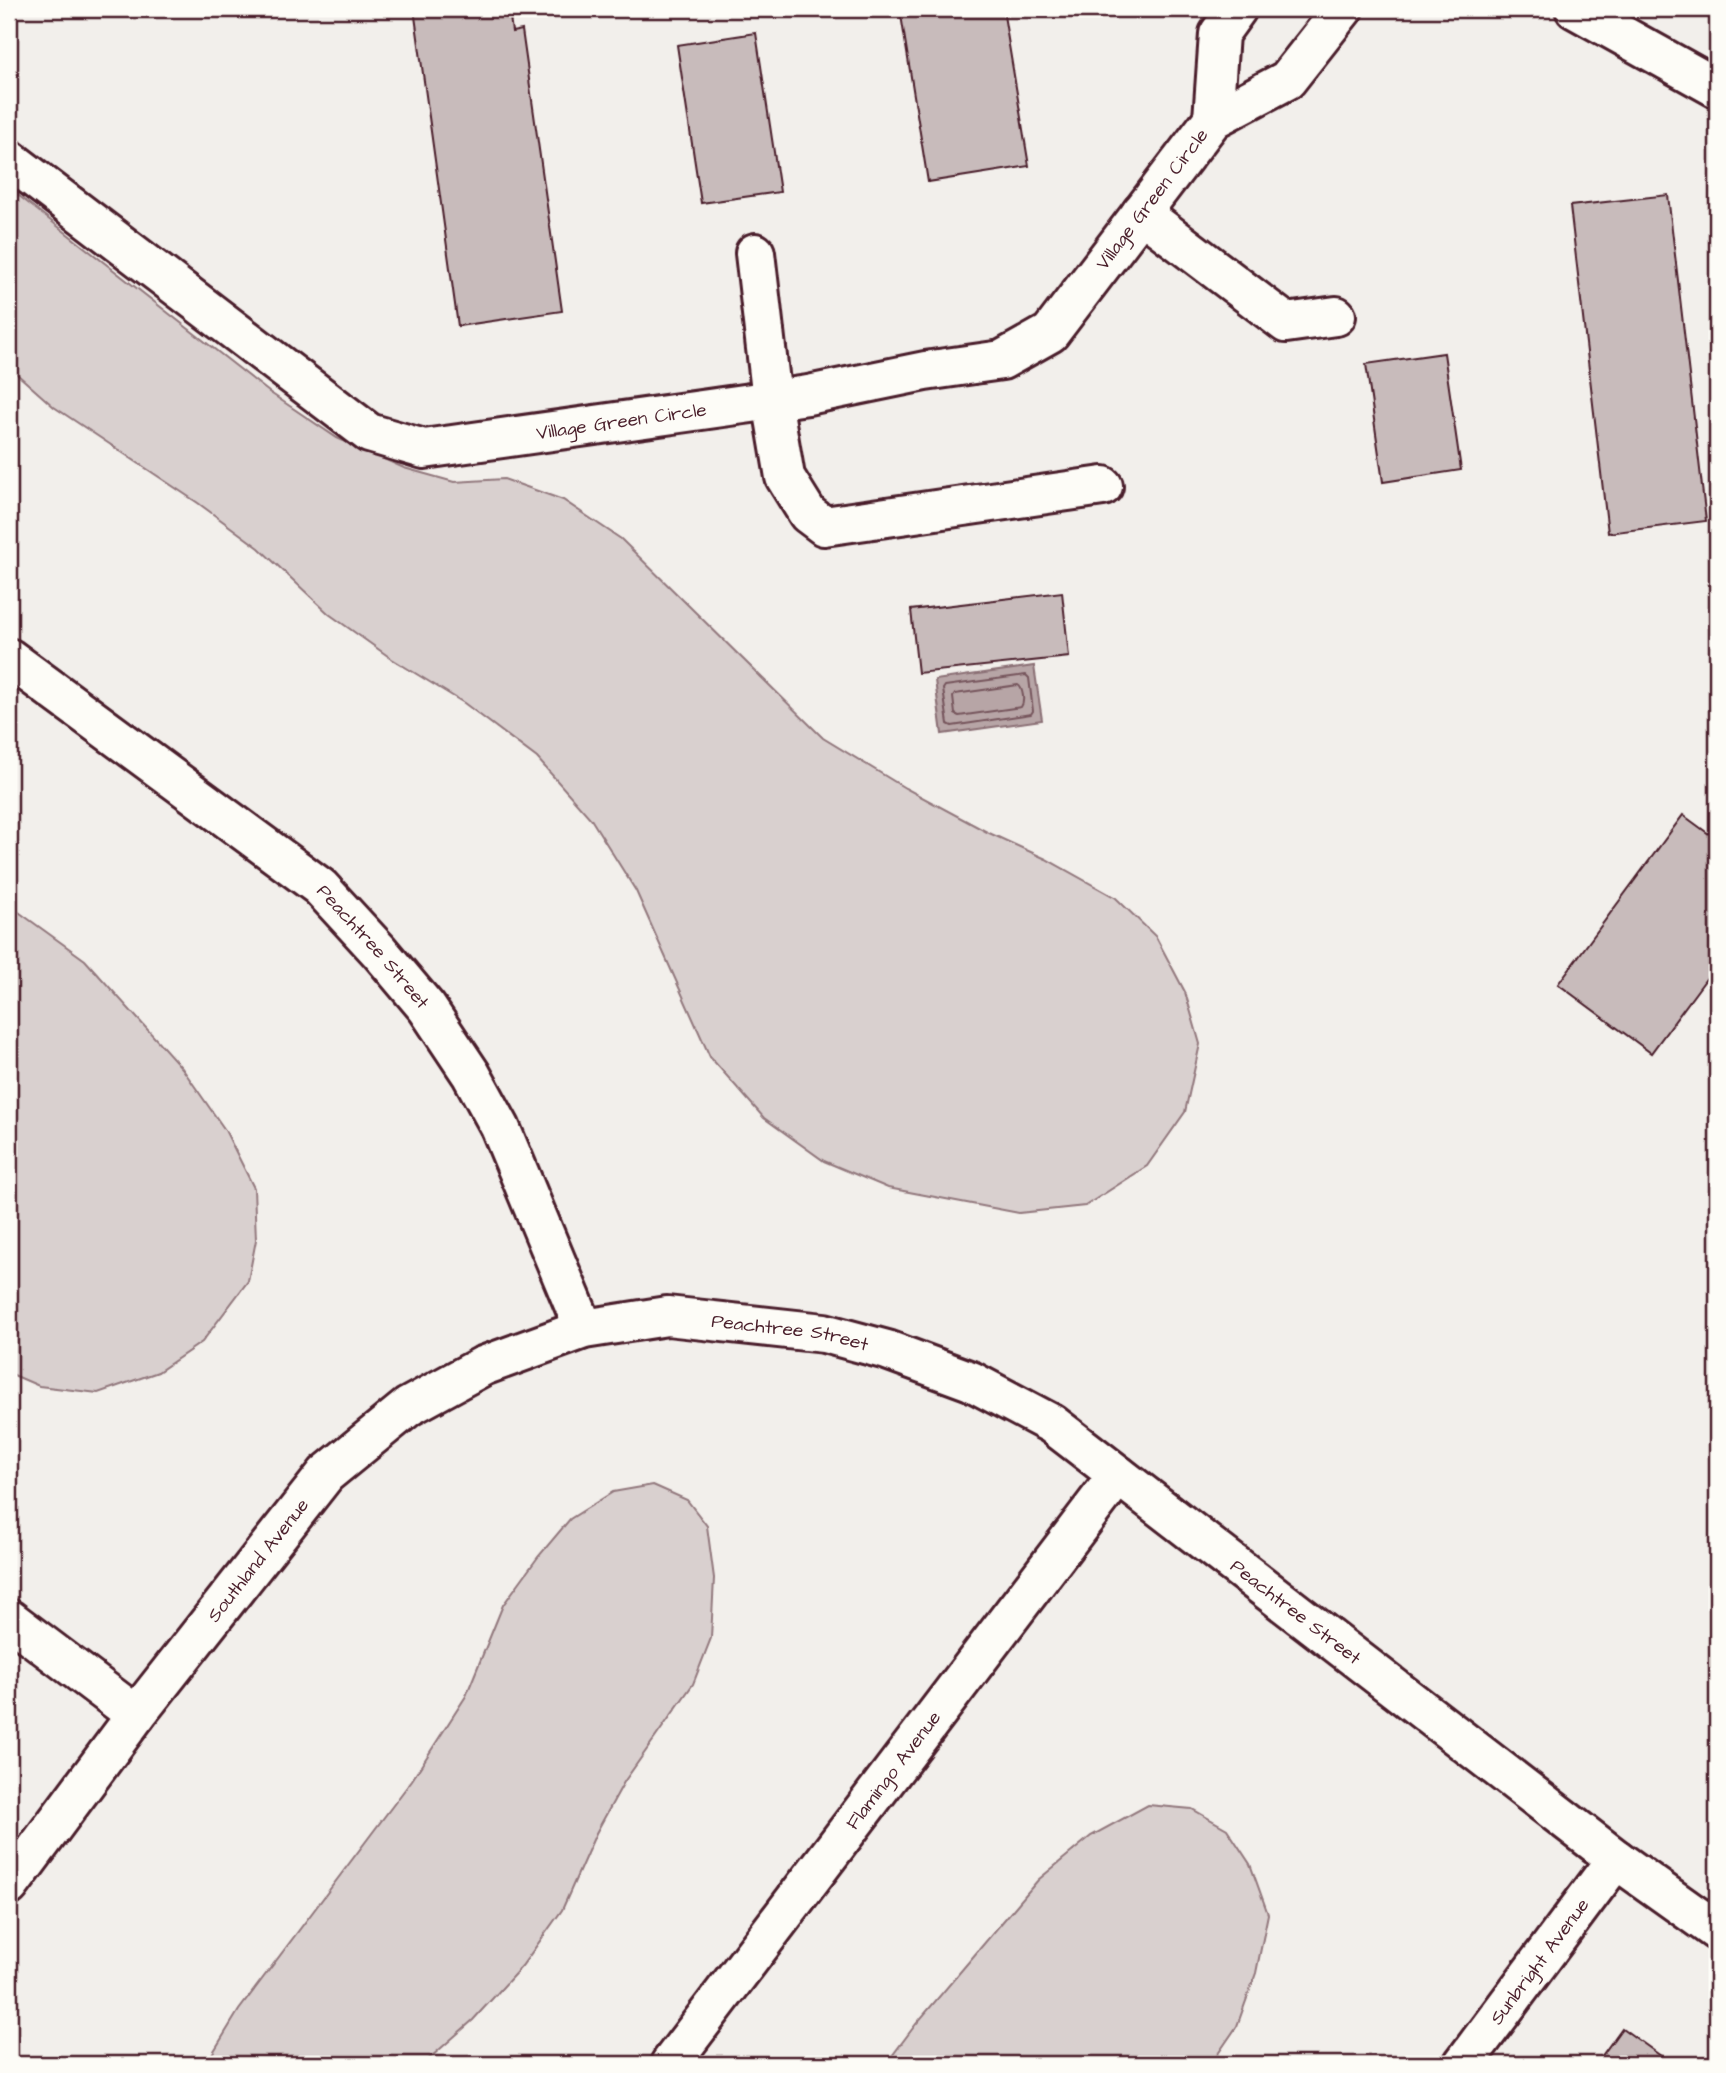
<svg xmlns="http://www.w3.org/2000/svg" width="1726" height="2073" font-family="'Architects Daughter',sans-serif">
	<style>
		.green { fill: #d9d0cf; stroke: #92787d; stroke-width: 2 }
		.water { fill: #b7a5a6; stroke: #8b6f75; stroke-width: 2 }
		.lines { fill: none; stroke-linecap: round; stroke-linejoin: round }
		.shore { stroke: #76555c; stroke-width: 2 }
		.building { fill: #c8bbbb; stroke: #4a1f2b; stroke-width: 2 }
		.minor-casing { stroke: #4a1f2b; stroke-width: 44 }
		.minor { stroke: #fdfcf7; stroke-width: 38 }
		.labels { text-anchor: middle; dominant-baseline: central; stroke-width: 5; stroke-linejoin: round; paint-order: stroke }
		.street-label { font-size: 19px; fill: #4a1f2b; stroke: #fdfcf7 }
	</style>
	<rect width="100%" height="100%" fill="#f2efeb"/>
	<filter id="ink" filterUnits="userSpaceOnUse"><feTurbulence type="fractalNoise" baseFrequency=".0143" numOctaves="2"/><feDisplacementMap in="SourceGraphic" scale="14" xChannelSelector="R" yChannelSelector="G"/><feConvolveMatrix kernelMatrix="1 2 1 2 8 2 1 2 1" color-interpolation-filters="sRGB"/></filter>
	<g filter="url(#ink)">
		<g class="green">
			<path d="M9,188L269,392L337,438L404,468L454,482L504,479L563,500L621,539L823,738L905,788L987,832L1046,859L1116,898L1156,937L1185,992L1200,1044L1185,1112L1147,1166L1085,1206L1019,1213L888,1188L824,1161L764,1118L710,1057L636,891L591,819L537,758L464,703L392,659L329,614L259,548L198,503L54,407L9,367Z"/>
			<path d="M9,905L85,960L182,1068L225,1130L254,1188L256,1240L248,1281L202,1342L158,1372L98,1393L39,1386L9,1373Z"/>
			<path d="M653,1485L687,1500L707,1526L714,1578L711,1638L693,1684L624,1782L596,1833L562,1910L522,1966L473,2020L423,2064H206L239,2010L412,1780L466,1696L503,1605L538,1557L570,1519L613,1492Z"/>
			<path d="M1148,1805L1192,1809L1227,1829L1250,1864L1268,1914L1256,1973L1237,2026L1211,2064H886L916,2024L1038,1880L1091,1836Z"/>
		</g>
		<path class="water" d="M1034,666L1042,720L942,734L935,680Z"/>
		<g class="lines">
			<g class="shore">
				<path d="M1026,675L1029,678L1033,711L1031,714L952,726L948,724L943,689L945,686Z"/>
				<path d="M1018,685C1023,688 1025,702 1021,707L959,716L955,714L953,697L955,694Z"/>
			</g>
		</g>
		<g class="building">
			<path d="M414,9H509L512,32L522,30L562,311L458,326Z"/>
			<path d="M900,9H1003L1029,166L928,182Z"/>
			<path d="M756,33L780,192L701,203L677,45Z"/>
			<path d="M1668,195L1706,521L1608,533L1570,206Z"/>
			<path d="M1444,353L1461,470L1383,482L1366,364Z"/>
			<path d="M1062,592L1069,657L918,673L911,610Z"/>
			<path d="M1683,815L1717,840V964L1651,1053L1558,984Z"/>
			<path d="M1622,2028L1672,2064H1596Z"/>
		</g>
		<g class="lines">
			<g class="minor-casing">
				<g id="minor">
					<path d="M1575,9L1717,88"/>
					<path d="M1213,119L1219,34L1237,9"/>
					<path id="s1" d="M9,159L369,433L424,449L808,395L925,371L1002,360L1050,333L1213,119L1287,80L1343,9"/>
					<path d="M1141,213L1286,323L1336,316"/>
					<path d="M755,253L772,400L785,477L808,514L824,526L1103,486"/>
					<path id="s2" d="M9,658L320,887L379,951L427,1008L471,1074L500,1127L584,1329"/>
					<path d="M9,1619L136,1715"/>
					<path id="s3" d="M9,1886L136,1715L326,1474L408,1407L483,1366L584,1329L667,1316L824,1333L887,1350L971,1381L1052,1424L1616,1859L1717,1931"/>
					<path id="s4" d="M670,2064L1118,1475"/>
					<path id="s5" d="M1463,2064L1616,1859"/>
				</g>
			</g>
			<use href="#minor" class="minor"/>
		</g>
	</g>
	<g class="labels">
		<g class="street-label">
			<text stroke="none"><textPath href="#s1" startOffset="1318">Village Green Circle</textPath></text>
			<text stroke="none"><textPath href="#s1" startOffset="709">Village Green Circle</textPath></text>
			<text stroke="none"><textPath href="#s2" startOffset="466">Peachtree Street</textPath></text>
			<text stroke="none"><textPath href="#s3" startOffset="1027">Peachtree Street</textPath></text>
			<text stroke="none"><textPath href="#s3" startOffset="410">Southland Avenue</textPath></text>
			<text stroke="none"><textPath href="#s3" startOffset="1615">Peachtree Street</textPath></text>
			<text stroke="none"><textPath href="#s4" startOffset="369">Flamingo Avenue</textPath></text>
			<text stroke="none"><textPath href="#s5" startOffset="128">Sunbright Avenue</textPath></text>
		</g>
	</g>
	<rect width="1726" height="2073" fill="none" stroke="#fdfcf7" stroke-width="35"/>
	<rect x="18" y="18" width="1691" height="2038" fill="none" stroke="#4a1f2b" stroke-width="2.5" filter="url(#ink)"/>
</svg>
